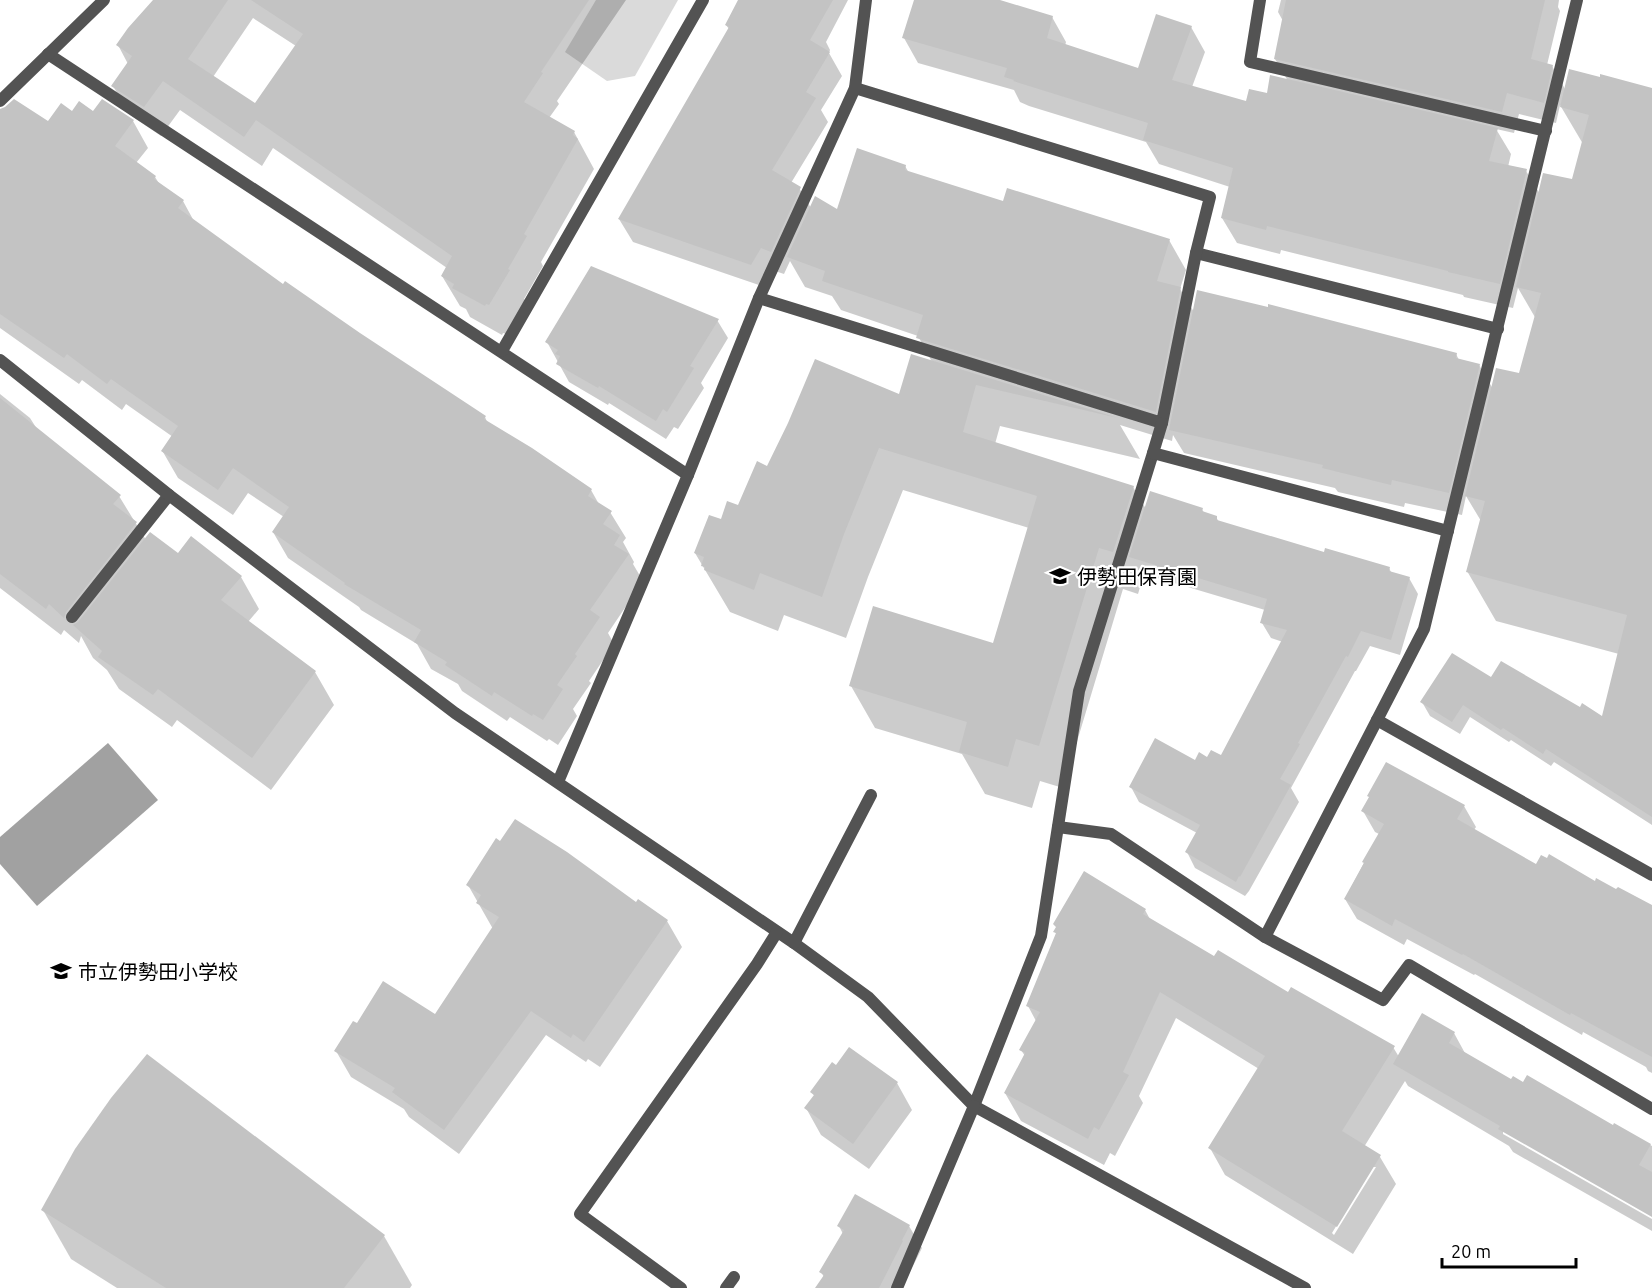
<svg xmlns="http://www.w3.org/2000/svg" width="1652" height="1288" font-family="Ubuntu,'Noto Sans JP',sans-serif">
	<style>
		.green { fill: #dadada }
		.water { fill: #a1a1a1 }
		.shadow { fill: #0003; fill-rule: evenodd }
		.building { fill: #c3c3c3 }
		.lines { fill: none; stroke-linecap: round; stroke-linejoin: round }
		.service { stroke: #535353; stroke-width: 12 }
		.minor { stroke: #535353; stroke-width: 12 }
		.labels { text-anchor: middle; dominant-baseline: central; stroke-width: 4.5; stroke-linejoin: round; paint-order: stroke }
		.poi-label { font-size: 20px; fill: #000; stroke: #fff; text-anchor: start }
	</style>
	<rect width="100%" height="100%" fill="#fff"/>
	<path class="green" d="M596,0H678L635,76L607,81L565,52Z"/>
	<path class="water" d="M108,743L158,800L37,906L0,864V837Z"/>
	<g class="shadow">
		<path d="M155,0H626L557,101L559,104L549,118L574,132L594,169L541,262L543,266L524,299L526,301L506,334L503,333L502,335L470,317L466,309L460,306L442,276L447,268L273,148L262,166L180,110L161,136L130,115L113,86L128,64L118,45ZM253,18L296,46L255,105L213,77Z"/>
		<path d="M740,0H848L826,42L830,50L829,53L842,76L821,110L828,122L791,183L799,188L811,208L837,211L905,166L909,173L1004,203L1169,240L1186,270L1180,289L1194,312L1456,354L1459,360L1479,365L1493,389L1521,375L1536,319L1518,288L1513,308L1464,297L1463,295L1281,250L1280,254L1237,243L1222,218L1230,187L1159,164L1146,142L1029,106L1020,102L1014,90L918,63L904,38L916,0H995L1052,17L1066,42L1065,46L1139,70L1191,27L1205,52L1192,87L1247,103L1268,95L1288,81L1275,59L1283,21L1278,12L1281,0H1559L1558,7L1560,11L1547,65L1552,66L1565,89L1652,90V825L1554,762L1551,766L1511,740L1509,742L1470,717L1460,734L1430,716L1422,702L1492,679L1603,718L1619,654L1496,621L1467,571L1481,521L1466,496L1462,515L1405,503L1404,507L1338,492L1335,488L1184,453L1173,435L1172,441L1120,425L1140,459L1000,426L995,444L1133,487L1146,509H1202L1204,513L1216,517L1219,522L1325,553L1389,568L1392,574L1409,578L1418,594L1400,655L1370,646L1356,671H1355L1291,788L1299,802L1249,891L1245,896L1195,868L1187,852L1197,833L1139,802L1131,787L1195,762L1221,757L1283,642L1271,638L1262,623L1265,610L1144,574L1138,594L1123,589L1063,788L1040,781L1032,808L985,794L962,754L875,728L851,686L994,644L1029,528L903,490L868,577L846,638L784,615L778,631L730,612L695,553L722,521L738,507L768,468L900,396L932,362L918,336L841,310L832,296L805,287L790,261L784,274L775,271L765,287L633,242L619,219L729,29L726,25ZM1560,105L1583,144L1573,181L1540,194L1526,171L1508,167L1511,154L1496,129L1514,133L1519,114L1556,123Z"/>
		<path d="M72,113H93L133,121L148,148L136,163L155,177L160,185L183,201L195,223L283,286L485,417L488,424L591,490L600,506L610,512L626,538L623,542L634,562L633,564L643,581L608,633L614,644L589,681L591,683L573,709L577,716L558,745L549,739L547,741L510,717L507,721L462,691L458,684L431,669L417,644L361,610L359,607L288,558L273,532L284,517L248,493L233,515L178,478L163,452L173,437L126,404L122,410L82,380L79,384L0,328V140Z"/>
		<path d="M717,320L728,338L701,383L704,388L678,429L674,427L666,439L609,403L608,405L569,382L547,342Z"/>
		<path d="M0,394L30,418L37,429L119,496L146,540L178,556L241,577L259,609L248,622L315,672L334,705L271,790L177,720L172,727L119,689L107,670L93,658L81,636L79,643L64,630L61,635L0,588Z"/>
		<path d="M1464,806L1476,827L1474,830L1536,866L1652,920V1073L1648,1071L1646,1067L1583,1032L1582,1035L1475,974L1474,975L1407,939L1404,945L1357,919L1345,899L1379,834L1375,832L1363,811Z"/>
		<path d="M468,885L636,904L667,921L682,947L600,1067L588,1059L586,1062L546,1035L459,1154L409,1117L404,1109L351,1077L336,1051L435,1016L493,929Z"/>
		<path d="M1145,910L1151,921L1215,958L1393,1047L1399,1057L1454,1033L1466,1055L1511,1081L1614,1127L1615,1125L1652,1146V1215L1503,1130V1134L1652,1219V1231L1513,1152L1509,1146L1408,1086L1405,1081L1364,1147L1380,1157L1396,1184L1353,1254L1225,1175L1210,1148L1259,1069L1176,1018L1139,1096L1143,1103L1115,1156L1110,1153L1104,1165L1021,1121L1005,1093L1025,1056L1021,1050L1036,1021L1028,1006L1057,935L1055,932ZM1372,1167H1376L1334,1235L1332,1233Z"/>
		<path d="M897,1083L912,1110L869,1169L821,1135L806,1108L815,1097L812,1092Z"/>
		<path d="M43,1210L384,1236L412,1285L410,1288H117L71,1259Z"/>
		<path d="M839,1226H909L922,1248L902,1288H817L824,1277L821,1272L843,1234Z"/>
	</g>
	<g class="building">
		<path d="M153,0H228L188,59L255,103L303,34L251,0H589L541,72L543,73L524,102L575,131L573,135L578,139L524,234L527,236L508,269L510,270L489,305L486,304L485,306L452,288L454,284L441,276L452,256L256,120L244,137L163,81L144,107L111,86L132,56L116,45L128,28Z"/>
		<path d="M738,0H833L810,40L830,52L806,92L816,98L772,170L801,187L771,252L761,248L751,265L618,219L729,27L725,25Z"/>
		<path d="M914,0H1000L1053,16L1047,38L1138,68L1156,14L1192,26L1172,80L1246,101L1249,89L1267,93L1270,75L1498,128L1489,161L1527,169L1500,284L1448,272V271L1267,226L1266,230L1221,218L1233,168L1143,140L1148,123L1013,81L1014,80L1004,77L1007,68L902,38Z"/>
		<path d="M1286,0H1545L1531,59L1553,65L1544,103L1507,93L1502,112L1274,59Z"/>
		<path d="M1569,69L1600,77V74L1652,88V817L1546,749L1543,754L1503,728L1501,730L1463,705L1452,722L1420,702L1452,653L1491,677L1501,661L1580,707L1582,703L1602,716L1627,615L1466,572L1485,501L1465,496L1496,368L1519,373L1541,293L1516,287L1543,173L1572,179L1589,115L1560,107Z"/>
		<path d="M14,99L48,121L61,103L72,111L79,101L93,111L102,99L134,120L115,146L156,176L154,179L184,200L178,208L283,284L285,281L360,333L486,416L484,419L532,448L592,489L588,496L612,511L603,524L620,535L614,545L629,554L590,610L600,617L575,654L577,656L557,685L563,689L543,720L533,714L532,716L494,692L492,696L445,665L447,662L414,642L421,630L344,584L345,583L272,532L289,507L233,468L218,490L161,451L178,426L111,379L107,384L67,354L64,358L0,314V109L5,107Z"/>
		<path d="M857,148L906,165L905,170L1003,201L1007,188L1170,239L1157,281L1181,287L1156,412L916,338L923,315L822,281L825,271L787,257L815,196L837,209Z"/>
		<path d="M591,266L719,319L690,366L694,368L667,412L663,409L656,421L599,386L598,388L556,364L560,356L555,354L558,350L545,342Z"/>
		<path d="M1197,290L1268,307V304L1457,353L1456,358L1480,364L1449,493L1392,480L1391,485L1322,468L1323,465L1169,430Z"/>
		<path d="M911,354L1118,418L976,385L963,432L1134,486L1113,552L1099,548L1039,746L1016,739L1008,767L959,752L967,722L849,686L873,606L993,643L1037,496L879,448L844,534L822,597L760,573L754,590L704,570L705,567L701,566L704,557L694,553L709,515L721,519L727,501L738,505L757,461L767,466L788,423L815,359L899,394Z"/>
		<path d="M0,398L121,495L113,504L137,522L66,612L64,618L49,604L46,609L0,574Z"/>
		<path d="M1150,491L1203,508L1202,511L1217,516V520L1324,552L1325,548L1390,567L1389,571L1410,577L1391,640L1361,631L1348,657L1346,656L1298,743L1300,744L1280,779L1291,785L1240,877L1239,876L1236,882L1185,852L1200,825L1129,787L1155,738L1195,760L1199,752L1207,757L1211,750L1221,755L1287,630L1260,623L1267,599L1129,557Z"/>
		<path d="M150,532L178,553L191,536L242,576L221,600L316,671L252,758L158,689L153,695L98,657L102,651L73,625L78,622Z"/>
		<path d="M1386,762L1465,805L1457,819L1536,864L1541,855L1547,858L1549,854L1595,881L1596,878L1616,889L1618,887L1652,905V1057L1571,1013L1570,1015L1463,954L1462,955L1395,919L1392,926L1344,899L1364,863L1362,862L1384,824L1361,811L1369,797L1367,796Z"/>
		<path d="M515,819L567,852L636,902L638,899L668,920L584,1042L573,1034L571,1038L531,1011L444,1130L392,1092L395,1088L334,1051L353,1021L357,1023L383,981L435,1014L499,917L476,903L481,895L466,885L496,838L500,841Z"/>
		<path d="M1084,871L1146,909L1143,914L1214,956L1218,950L1288,992L1291,987L1395,1046L1342,1131L1381,1155L1337,1227L1208,1148L1265,1056L1160,992L1123,1072L1129,1075L1099,1130L1094,1127L1088,1139L1004,1093L1025,1053L1019,1050L1040,1012L1026,1006L1056,933L1053,932L1056,927L1053,924Z"/>
		<path d="M1422,1013L1455,1032L1449,1043L1511,1079L1513,1076L1523,1082L1527,1075L1613,1125L1614,1123L1651,1144L1639,1165L1652,1172V1217L1498,1129L1500,1126L1393,1064Z"/>
		<path d="M849,1047L898,1082L853,1144L804,1108L814,1095L810,1092L832,1062L836,1065Z"/>
		<path d="M147,1054L385,1235L344,1288H166L41,1210L75,1149L111,1098Z"/>
		<path d="M855,1194L910,1225L902,1240L903,1241L879,1288H815L824,1275L819,1272L844,1230L837,1226Z"/>
	</g>
	<g class="lines">
		<g class="service">
			<path d="M72,617L169,495"/>
			<path d="M974,1106L1041,936L1079,691L1153,453"/>
		</g>
		<g class="minor">
			<path d="M1260,0L1250,62L1546,131"/>
			<path d="M48,54L688,475"/>
			<path d="M0,101L104,0"/>
			<path d="M1196,253L1498,329"/>
			<path d="M759,298L1162,423L1196,253L1210,197L855,88"/>
			<path d="M502,351L703,0"/>
			<path d="M0,360L169,495L455,713L794,943L868,997L974,1106L1305,1288"/>
			<path d="M1162,423L1153,453L1448,531"/>
			<path d="M1377,720L1652,875"/>
			<path d="M558,782L688,475L759,298L855,88L866,0"/>
			<path d="M1058,827L1111,834L1265,937L1383,1000L1409,965L1652,1109"/>
			<path d="M1265,937L1424,629L1577,0"/>
			<path d="M794,943L871,795"/>
			<path d="M681,1288L580,1214L757,964L777,932"/>
			<path d="M726,1288L734,1277"/>
			<path d="M897,1288L974,1106"/>
		</g>
	</g>
	<defs>
		<g id="school-bare" transform="scale(1.62)"><path d="M0-5L7-2L0 1L-7-2ZM-4 1L0 2.5L4 1V4Q0 6-4 4Z" fill="#000" stroke="#fff" stroke-width="2.5" paint-order="stroke"/></g>
	</defs>
	<g fill-rule="evenodd">
		<use href="#school-bare" x="1060" y="576"/>
		<use href="#school-bare" x="61" y="971"/>
	</g>
	<g class="labels">
		<g class="poi-label">
			<text x="1077" y="576">伊勢田保育園</text>
			<text x="78" y="971">市立伊勢田小学校</text>
		</g>
	</g>
	<path d="M1442 1258v9h134v-9" fill="none" stroke="#000000" stroke-width="3"/>
	<text x="1451" y="1258" font-size="18" fill="#000000" stroke="#ffffff" stroke-width="4.5" paint-order="stroke">20 m</text>
</svg>
